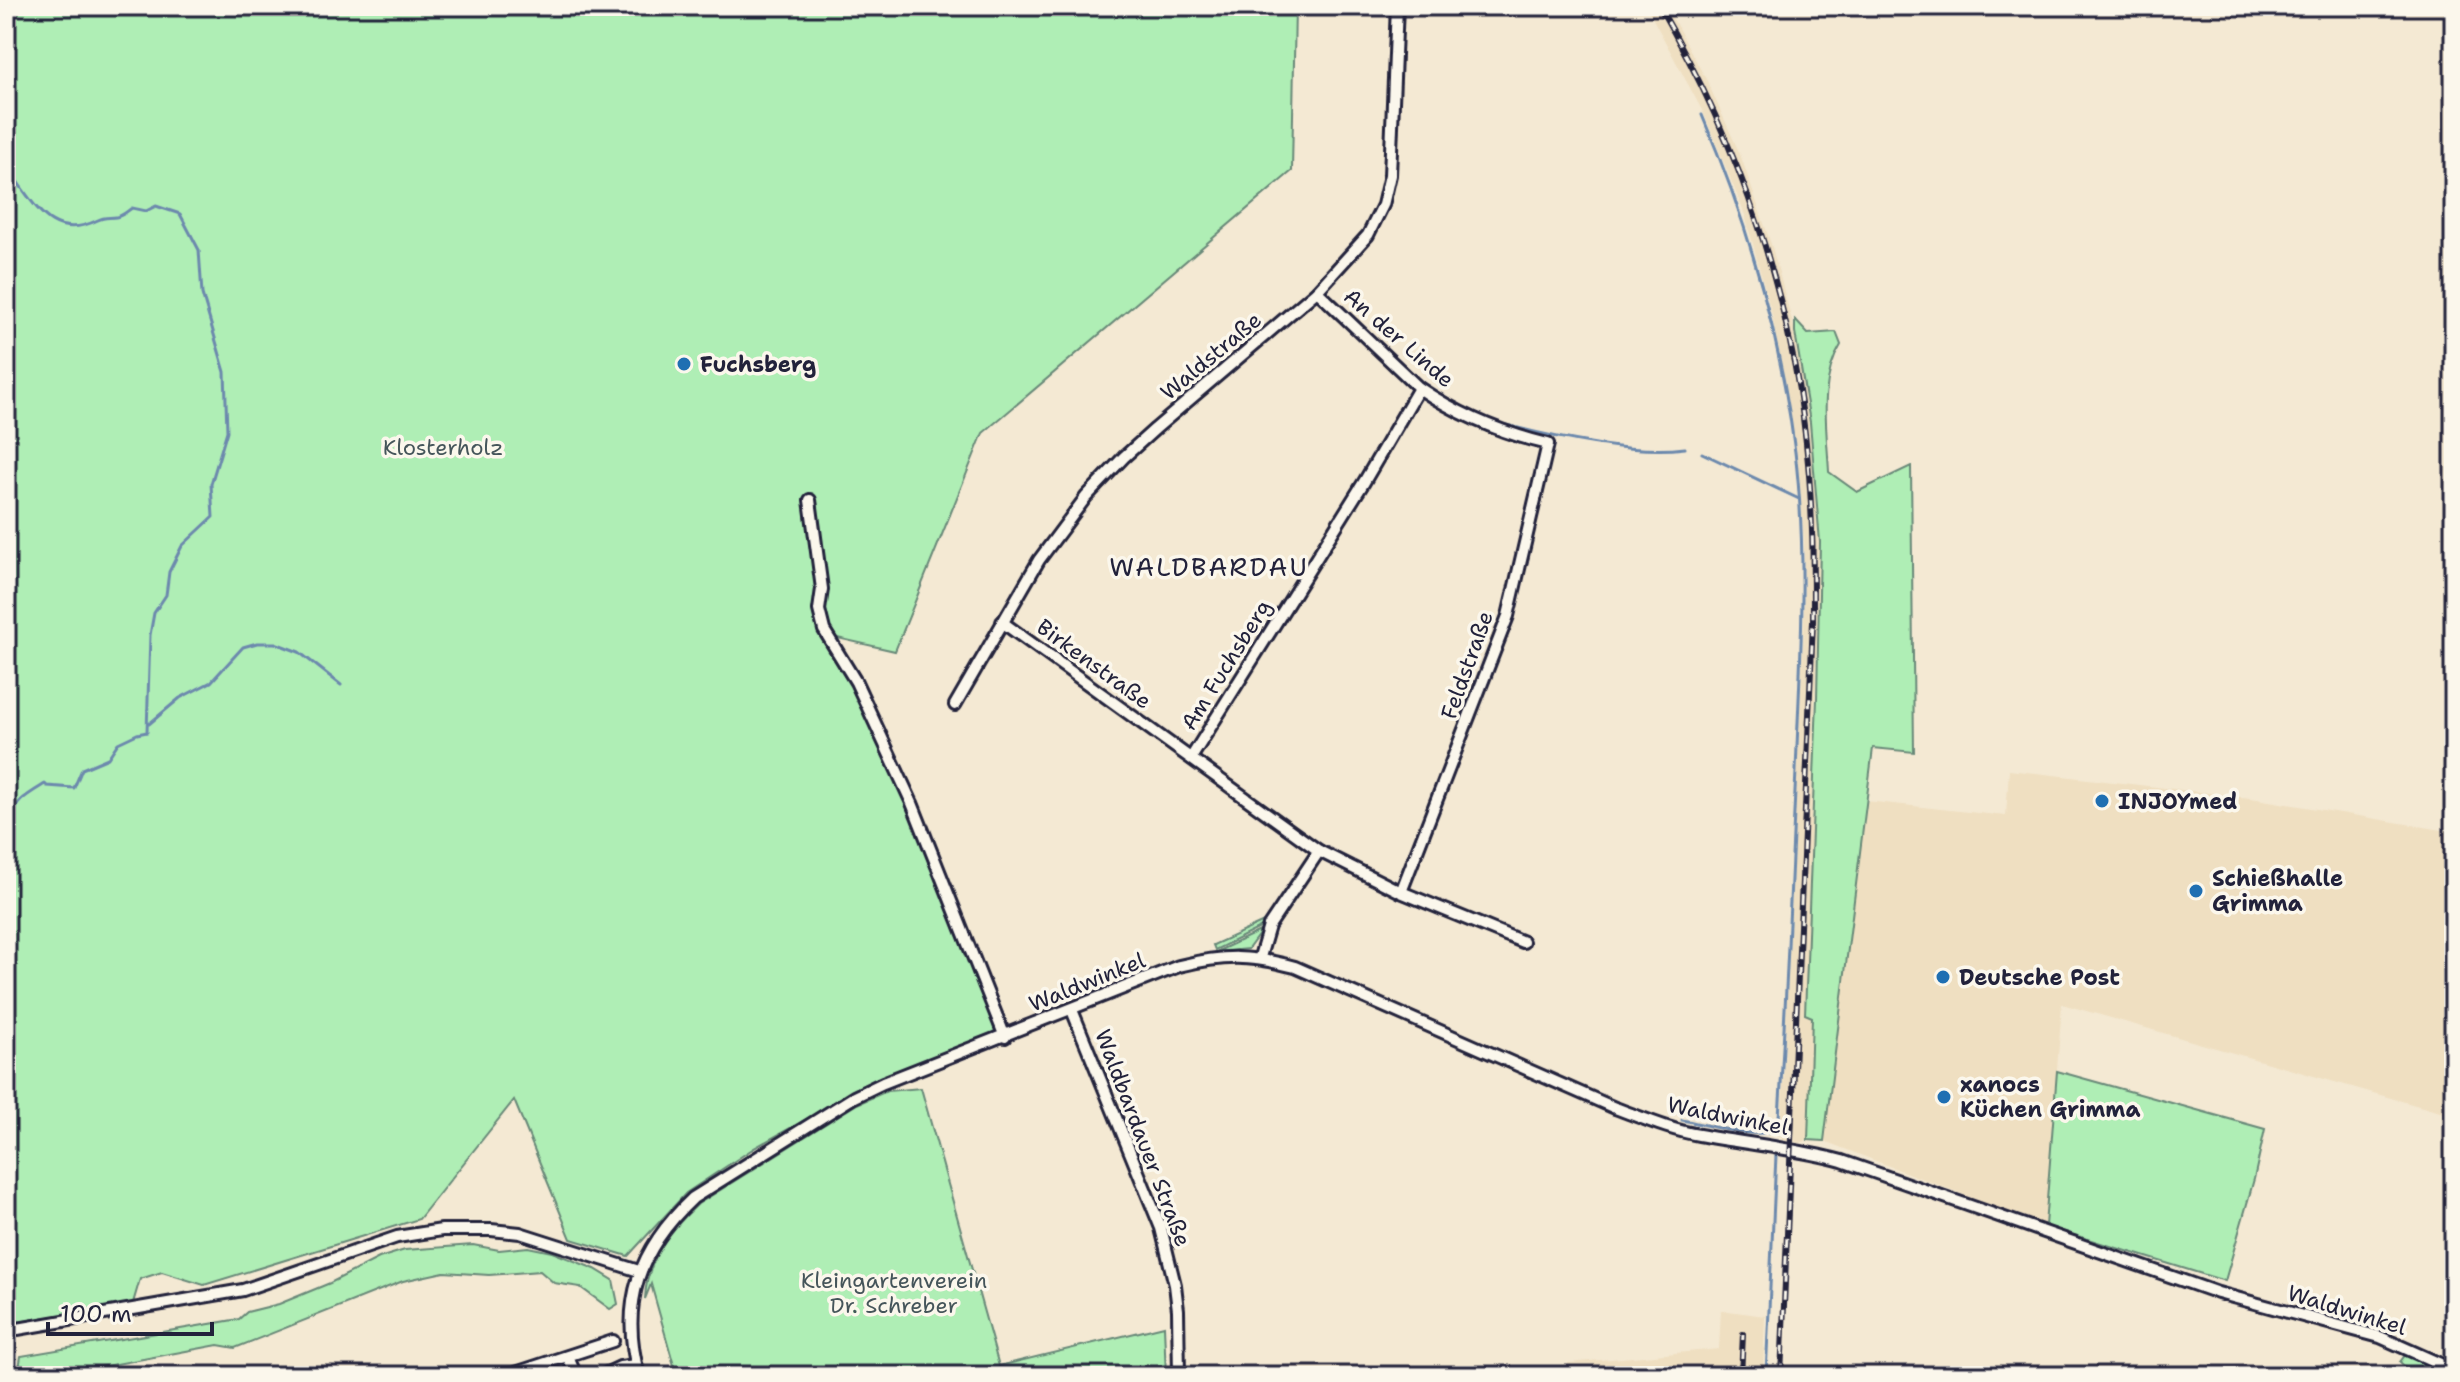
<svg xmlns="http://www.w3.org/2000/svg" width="2460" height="1382" font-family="'Shantell Sans',sans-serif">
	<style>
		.built { fill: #efdfc1 }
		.green { fill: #afeeb5; stroke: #688878; stroke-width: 2 }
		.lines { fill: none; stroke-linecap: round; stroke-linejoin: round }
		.stream { stroke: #6c89ad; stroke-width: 3 }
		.street-casing { stroke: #22223b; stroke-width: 16 }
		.street { stroke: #fbf7ec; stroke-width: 10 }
		.rail-casing { stroke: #22223b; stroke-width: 6 }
		.rail { stroke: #fbf7ec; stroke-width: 3; stroke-dasharray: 9; stroke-linecap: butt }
		.poi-dot { fill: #1f6fb2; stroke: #fbf7ec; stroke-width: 3 }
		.labels { text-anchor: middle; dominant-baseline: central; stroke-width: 7; stroke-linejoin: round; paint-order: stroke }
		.street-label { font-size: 22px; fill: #22223b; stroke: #fbf7ec }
		.poi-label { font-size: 22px; font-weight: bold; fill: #22223b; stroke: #fbf7ec; text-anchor: start }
		.park-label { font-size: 22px; fill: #45555a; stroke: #fbf7ec }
		.quarter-label { font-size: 26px; letter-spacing: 2px; fill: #22223b; stroke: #fbf7ec }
	</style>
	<rect width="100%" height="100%" fill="#f4e9d3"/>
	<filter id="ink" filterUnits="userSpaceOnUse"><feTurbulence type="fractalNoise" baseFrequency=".0125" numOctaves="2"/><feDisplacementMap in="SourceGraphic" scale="16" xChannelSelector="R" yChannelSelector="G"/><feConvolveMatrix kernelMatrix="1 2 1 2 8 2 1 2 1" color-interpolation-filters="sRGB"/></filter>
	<g filter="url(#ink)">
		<g class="built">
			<path d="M1646,6H1666L1707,81L1740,154L1772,247L1795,332L1810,422L1818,500L1819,583L1805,1013L1812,1016L1808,1140L1800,1143L1782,1140L1781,1130L1804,622V542L1797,453L1772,315L1745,215L1704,114Z"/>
			<path d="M2009,770L2251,798L2454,832V1116L2062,1004L2045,1226L1824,1141L1866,801L2006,816Z"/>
			<path d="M1721,1310L1765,1316L1763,1376H1567L1568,1363L1719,1349Z"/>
		</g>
		<g class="green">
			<path d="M6,6H1295L1292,171L983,433L895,651L838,638L852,680L883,740L999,1032L879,1079L754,1148L686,1193L628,1256L571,1239L514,1100L419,1219L204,1285L162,1272L140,1279L133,1303L6,1324Z"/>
			<path d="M1795,320L1808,334L1836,332L1841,345C1818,381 1827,430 1829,472L1857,492L1911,466L1914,752L1873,748L1824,1141L1808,1140L1812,1017L1805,1014L1817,699L1820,542L1810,422L1795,332Z"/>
			<path d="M1266,921L1264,926L1215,950L1213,945Z"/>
			<path d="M1262,930L1248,949L1216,952Z"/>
			<path d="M2057,1071L2265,1129L2254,1179L2225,1281L2045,1226Z"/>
			<path d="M921,1088L999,1366L1164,1326L1166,1376H677L651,1284L645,1299C646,1260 671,1229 698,1204L857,1104L887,1091Z"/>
			<path d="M473,1245L499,1250L528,1247L552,1252L595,1269L613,1280L618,1304L610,1309L580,1287L554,1283L540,1271L489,1275L444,1272L403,1281L235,1348L218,1345L79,1371L31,1376L19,1368L21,1356L239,1319L247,1312L279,1304L330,1283L379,1258L405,1250Z"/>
			<path d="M2406,1354L2421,1363L2431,1376H2414L2400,1362Z"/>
		</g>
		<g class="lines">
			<g class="stream">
				<path d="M1702,115C1748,223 1780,335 1795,452C1808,558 1800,665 1796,771C1790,892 1786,1013 1778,1133"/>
				<path d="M6,167C34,200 48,244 98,220C104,217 109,218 116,217C123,216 127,211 132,208L146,211L156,206L180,214L199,250L202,294L225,372L227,431L211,484L213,517L182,546L169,572L166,595L154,613L150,635L147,732L137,734L118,743L108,758L82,769L74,788L47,786L45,784C22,798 19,799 6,823"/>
				<path d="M1506,425C1557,438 1633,455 1685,448"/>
				<path d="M1702,453L1799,499"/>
				<path d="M149,724L180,698L211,682L243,647L257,643H275L299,652L341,685"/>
				<path d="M1682,1120C1706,1124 1754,1140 1776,1130"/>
				<path d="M1766,1376L1776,1155"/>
			</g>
			<g class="street-casing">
				<g id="street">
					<path d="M1317,291L1419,388C1459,415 1501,433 1548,444L1508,616L1401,892"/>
					<path d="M810,500L822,589L819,610L824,630L856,682L912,803L1005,1037"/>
					<path d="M1002,622L1319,851L1401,892L1523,942"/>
					<path d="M955,705L1039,560L1086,497L1124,457L1155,429L1317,291L1368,235L1383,205L1390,175L1397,6"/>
					<path d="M1191,758L1364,482L1419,388"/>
					<path d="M1260,957L1269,926L1319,851"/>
					<path d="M1072,1010L1161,1228L1175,1285L1178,1310L1179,1376"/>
					<path d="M6,1331L243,1290L397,1237L442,1230H491L520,1233L639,1271"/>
					<path d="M568,1357L576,1376"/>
					<path d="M490,1376L509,1375L613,1341"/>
					<path d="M601,1376L620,1367L636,1365"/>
					<path d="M639,1376C619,1303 639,1249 693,1198L854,1097L883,1083L1179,966C1224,955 1250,955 1295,967L1615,1108C1643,1118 1670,1130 1699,1135C1747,1144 1795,1148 1842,1161L2218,1293L2380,1337L2454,1370"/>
				</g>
			</g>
			<use href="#street" class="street"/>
			<g class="rail-casing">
				<g id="rail">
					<path d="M1659,6C1740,146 1794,302 1808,463C1813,516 1813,568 1813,621L1781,1376"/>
					<path d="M1741,1376L1743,1334"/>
				</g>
			</g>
			<use href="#rail" class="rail"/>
		</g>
	</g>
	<g class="poi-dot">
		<circle cx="684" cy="364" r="8"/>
		<circle cx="2102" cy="801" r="8"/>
		<circle cx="2196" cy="891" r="8"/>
		<circle cx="1943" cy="977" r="8"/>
		<circle cx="1944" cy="1097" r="8"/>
	</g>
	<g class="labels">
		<g class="street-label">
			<text transform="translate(1399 338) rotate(41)">An der Linde</text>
			<text transform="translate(1211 356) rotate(-40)">Waldstraße</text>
			<text transform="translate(1094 664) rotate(36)">Birkenstraße</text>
			<text transform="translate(1226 665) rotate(-58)">Am Fuchsberg</text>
			<text transform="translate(1467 665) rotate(-70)">Feldstraße</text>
			<text transform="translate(1087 982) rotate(-22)">Waldwinkel</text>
			<text transform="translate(1728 1116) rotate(11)">Waldwinkel</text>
			<text transform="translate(1143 1138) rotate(69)">Waldbardauer Straße</text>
			<text transform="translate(2347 1310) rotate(17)">Waldwinkel</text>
		</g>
		<g class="poi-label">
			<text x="700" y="364">Fuchsberg</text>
			<text x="2118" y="801">INJOYmed</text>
			<text x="2212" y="878">Schießhalle<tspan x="2212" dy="25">Grimma</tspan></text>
			<text x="1959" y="977">Deutsche Post</text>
			<text x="1960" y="1084">xanocs<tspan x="1960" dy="25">Küchen Grimma</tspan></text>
		</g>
		<g class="park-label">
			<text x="443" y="447">Klosterholz</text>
			<text x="894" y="1280">Kleingartenverein<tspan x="894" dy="25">Dr. Schreber</tspan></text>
		</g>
		<g class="quarter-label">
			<text x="1209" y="566">WALDBARDAU</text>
		</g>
	</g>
	<rect width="2460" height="1382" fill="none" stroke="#fbf7ec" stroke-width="32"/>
	<rect x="16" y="16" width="2428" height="1350" fill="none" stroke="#22223b" stroke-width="3" filter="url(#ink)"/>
	<path d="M48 1322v12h164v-12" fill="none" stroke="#22223b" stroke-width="4"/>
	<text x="60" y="1322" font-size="24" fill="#22223b" stroke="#fbf7ec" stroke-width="6" paint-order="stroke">100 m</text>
</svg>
